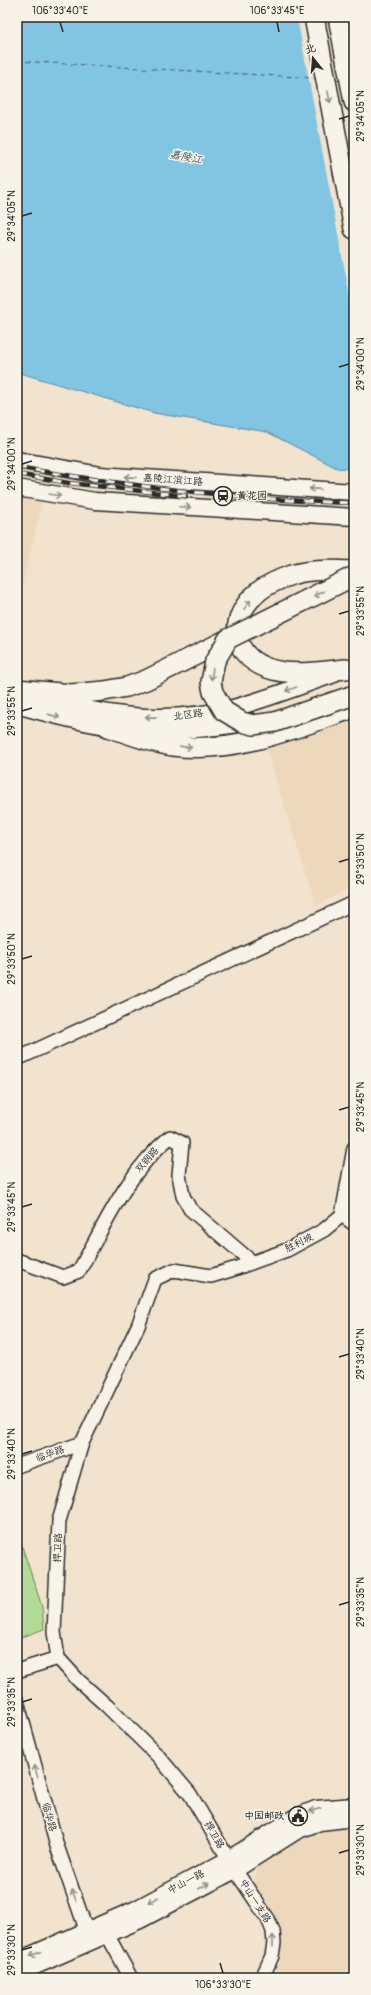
<svg xmlns="http://www.w3.org/2000/svg" width="371" height="1995" font-family="Pangolin,'LXGW WenKai TC',sans-serif">
	<style>
		.built { fill: #edd8bc }
		.green { fill: #b2db98; stroke: #6e8362 }
		.water { fill: #82c5e2; stroke: #5f8799 }
		.pier { fill: #f1e3ce }
		.lines { fill: none; stroke-linecap: round; stroke-linejoin: round }
		.ferry { stroke: #455962; stroke-width: 1; stroke-dasharray: 5 4; stroke-linecap: butt }
		.minor-casing { stroke: #2b2b2b; stroke-width: 16 }
		.major-casing { stroke: #2b2b2b; stroke-width: 19 }
		.highway-casing { stroke: #2b2b2b; stroke-width: 22 }
		.minor { stroke: #f7f3e8; stroke-width: 13 }
		.major { stroke: #f7f3e8; stroke-width: 16 }
		.highway { stroke: #f7f3e8; stroke-width: 19 }
		.rail-casing { stroke: #2b2b2b; stroke-width: 4.5 }
		.rail { stroke: #f7f3e8; stroke-width: 3; stroke-dasharray: 9; stroke-linecap: butt }
		.highway-bridge-casing { stroke: #2b2b2b; stroke-width: 22; stroke-linecap: butt }
		.highway-bridge { stroke: #f7f3e8; stroke-width: 19 }
		.oneway { stroke: #918f8a }
		.ticks { fill: none; stroke: #2b2b2b; stroke-width: 1.5 }
		.labels { text-anchor: middle; dominant-baseline: central; stroke-width: 3; stroke-linejoin: round; paint-order: stroke }
		.street-label { font-size: 10px; fill: #2b2b2b; stroke: #f7f3e8 }
		.poi-label { font-size: 10px; font-weight: bold; fill: #2b2b2b; stroke: #f7f3e8; text-anchor: start }
		.water-label { font-size: 11px; font-style: italic; fill: #455962; stroke: #f7f3e8 }
		.neatline { fill: none; stroke: #2b2b2b; stroke-width: 1.5 }
		.ticks-label { font-size: 10px; text-anchor: middle; fill: #2b2b2b }
	</style>
	<rect width="100%" height="100%" fill="#f1e3ce"/>
	<filter id="ink" filterUnits="userSpaceOnUse"><feTurbulence type="fractalNoise" baseFrequency=".025" numOctaves="2"/><feDisplacementMap in="SourceGraphic" scale="8" xChannelSelector="R" yChannelSelector="G"/><feConvolveMatrix kernelMatrix="1 2 1 2 8 2 1 2 1" color-interpolation-filters="sRGB"/></filter>
	<g filter="url(#ink)">
		<g class="built">
			<path d="M17,496L42,502L21,592L17,591Z"/>
			<path d="M354,721V886L316,906L266,748Z"/>
			<path d="M343,1827H354V1978H273L281,1957V1929L276,1916L254,1883L258,1866L303,1838L323,1831Z"/>
		</g>
		<path class="green" d="M17,1531L42,1607L44,1629L17,1639Z"/>
		<path class="water" d="M17,17H354V469L337,468L267,432L154,413L17,372Z"/>
		<path class="pier" d="M297,17H349L354,43V319Z"/>
		<g class="lines">
			<g class="ferry">
				<path d="M17,61L315,78"/>
				<path d="M335,79L341,80"/>
			</g>
			<g class="minor-casing">
				<g id="minor">
					<path d="M17,1059L354,903"/>
					<path d="M342,1215L354,1148"/>
					<path d="M342,1215L354,1224"/>
					<path d="M17,1260L63,1277L79,1271C105,1224 128,1171 170,1137L182,1143L179,1175L183,1196L190,1209L252,1262"/>
					<path d="M17,1466L82,1443"/>
					<path d="M17,1671L58,1658"/>
					<path d="M17,1701L57,1846L87,1932"/>
					<path d="M108,1936L131,1978"/>
					<path d="M262,1978L272,1956L274,1943L273,1931L268,1919L235,1870L190,1794L158,1756L107,1706L78,1680L58,1658L54,1632L59,1521L82,1443L138,1326L155,1279L174,1270L211,1276L234,1269L287,1250L324,1230L342,1215"/>
				</g>
			</g>
			<g class="major-casing">
				<g id="major">
					<path d="M17,460L100,475L354,492"/>
					<path d="M17,488L95,501L354,517"/>
					<path d="M32,696C101,715 162,726 233,708C267,699 299,686 332,675"/>
					<path d="M17,705C84,724 137,736 207,728C221,726 236,726 250,721"/>
					<path d="M17,1961L134,1910L229,1859L294,1818L316,1809L354,1806"/>
					<path d="M17,1974L140,1920L235,1870L298,1830L320,1822L354,1818"/>
				</g>
			</g>
			<g class="highway-casing">
				<g id="highway">
					<path d="M314,17L354,229"/>
					<path d="M338,17L354,102"/>
					<path d="M346,669C322,671 291,677 267,668C229,654 229,616 258,592C266,585 280,579 291,575C311,569 333,570 354,571"/>
					<path d="M17,689L71,694L104,691L127,687L146,680L228,639"/>
					<path d="M108,727C129,734 151,743 173,746C236,754 295,728 354,708"/>
				</g>
			</g>
			<use href="#minor" class="minor"/>
			<use href="#major" class="major"/>
			<use href="#highway" class="highway"/>
			<g class="rail-casing">
				<g id="rail">
					<path d="M17,467C128,486 241,500 354,503"/>
					<path d="M17,474L69,483L186,496"/>
				</g>
			</g>
			<use href="#rail" class="rail"/>
			<g class="highway-bridge-casing">
				<path id="highway-bridge" d="M354,576L228,639L215,661L211,682L213,692L224,711L242,722L253,725L275,722L354,695"/>
			</g>
			<use href="#highway-bridge" class="highway-bridge"/>
		</g>
		<defs><path id="oneway-shaft" d="M-6 0H5M1.5-3L5.5 0L1.5 3" fill="none" stroke-width="1.6" stroke-linecap="round" stroke-linejoin="round"/></defs>
		<g class="oneway">
			<use href="#oneway-shaft" transform="translate(329 97) rotate(79)"/>
			<use href="#oneway-shaft" transform="translate(130 477) rotate(-176)"/>
			<use href="#oneway-shaft" transform="translate(315 489) rotate(-176)"/>
			<use href="#oneway-shaft" transform="translate(55 495) rotate(9)"/>
			<use href="#oneway-shaft" transform="translate(185 507) rotate(3)"/>
			<use href="#oneway-shaft" transform="translate(319 594) rotate(153)"/>
			<use href="#oneway-shaft" transform="translate(247 605) rotate(-55)"/>
			<use href="#oneway-shaft" transform="translate(212 674) rotate(98)"/>
			<use href="#oneway-shaft" transform="translate(291 689) rotate(160)"/>
			<use href="#oneway-shaft" transform="translate(54 716) rotate(16)"/>
			<use href="#oneway-shaft" transform="translate(151 717) rotate(-179)"/>
			<use href="#oneway-shaft" transform="translate(186 747) rotate(6)"/>
			<use href="#oneway-shaft" transform="translate(36 1771) rotate(-105)"/>
			<use href="#oneway-shaft" transform="translate(315 1810) rotate(164)"/>
			<use href="#oneway-shaft" transform="translate(204 1886) rotate(-28)"/>
			<use href="#oneway-shaft" transform="translate(74 1895) rotate(-109)"/>
			<use href="#oneway-shaft" transform="translate(153 1900) rotate(152)"/>
			<use href="#oneway-shaft" transform="translate(273 1941) rotate(-90)"/>
			<use href="#oneway-shaft" transform="translate(35 1954) rotate(157)"/>
		</g>
	</g>
	<path class="ticks" d="M60,22L63,32M277,22L279,32M339,119L349,116M22,216L32,213M339,367L349,364M22,464L32,461M339,614L349,611M22,711L32,708M339,862L349,859M22,959L32,956M339,1110L349,1107M22,1207L32,1204M339,1357L349,1354M22,1454L32,1451M339,1605L349,1602M22,1702L32,1699M339,1853L349,1850M22,1950L32,1947M220,1963L223,1973"/>
	<defs>
		<g id="station-ring" transform="scale(1)"><circle r="9.5" fill="#f7f3e8" stroke="#2b2b2b" stroke-width="1.5"/><path d="M-3-6H3Q5-6 5-4V2Q5 4 3 4L4.5 6H3L1.5 4h-3L-3 6H-4.5L-3 4Q-5 4-5 2V-4Q-5-6-3-6ZM-3.5-4v3h7v-3ZM-3.5 1v1.5H-2V1ZM2 1v1.5H3.5V1Z" fill="#2b2b2b"/></g>
		<g id="civic-ring" transform="scale(1)"><circle r="9.5" fill="#f7f3e8" stroke="#2b2b2b" stroke-width="1.5"/><path d="M-.6-6.5H3V-4.5H.6V-3L4-1V1h2V6H-6V1h2V-1L-.6-3ZM-1.2 2.5V6h2.4V2.5Z" fill="#2b2b2b"/></g>
	</defs>
	<g fill-rule="evenodd">
		<use href="#station-ring" x="223" y="496"/>
		<use href="#civic-ring" x="298" y="1816"/>
	</g>
	<g class="labels">
		<g class="street-label">
			<text transform="translate(173 480) rotate(4)">嘉陵江滨江路</text>
			<text transform="translate(188 715) rotate(-7)">北区路</text>
			<text transform="translate(147 1160) rotate(-49)">双钢路</text>
			<text transform="translate(299 1243) rotate(-26)">胜利坡</text>
			<text transform="translate(50 1454) rotate(-20)">临华路</text>
			<text transform="translate(58 1548) rotate(-88)">捍卫路</text>
			<text transform="translate(49 1817) rotate(75)">临华路</text>
			<text transform="translate(214 1835) rotate(60)">捍卫路</text>
			<text transform="translate(186 1882) rotate(-28)">中山一路</text>
			<text transform="translate(255 1901) rotate(58)">中山一支路</text>
		</g>
		<g class="poi-label">
			<text x="237" y="496">黄花园</text>
			<text x="284" y="1816" text-anchor="end">中国邮政</text>
		</g>
		<g class="water-label">
			<text transform="translate(186 157) rotate(10)">嘉陵江</text>
		</g>
	</g>
	<rect width="371" height="1995" fill="none" stroke="#f7f3e8" stroke-width="44"/>
	<g transform="translate(313 58) rotate(343)" stroke="#f7f3e8" stroke-width="3" paint-order="stroke">
	<path d="M0-3L7 15L0 10L-7 15Z" fill="#2b2b2b"/>
	<text y="-6" font-size="11" font-weight="bold" text-anchor="middle" fill="#2b2b2b">北</text>
	</g>
	<rect x="22" y="22" width="327" height="1951" class="neatline"/>
	<g class="ticks-label">
		<text x="60" y="14">106°33'40"E</text>
		<text x="277" y="14">106°33'45"E</text>
		<text transform="translate(360 116) rotate(-90)" y="4">29°34'05"N</text>
		<text transform="translate(11 216) rotate(-90)" y="4">29°34'05"N</text>
		<text transform="translate(360 364) rotate(-90)" y="4">29°34'00"N</text>
		<text transform="translate(11 464) rotate(-90)" y="4">29°34'00"N</text>
		<text transform="translate(360 611) rotate(-90)" y="4">29°33'55"N</text>
		<text transform="translate(11 711) rotate(-90)" y="4">29°33'55"N</text>
		<text transform="translate(360 859) rotate(-90)" y="4">29°33'50"N</text>
		<text transform="translate(11 959) rotate(-90)" y="4">29°33'50"N</text>
		<text transform="translate(360 1107) rotate(-90)" y="4">29°33'45"N</text>
		<text transform="translate(11 1207) rotate(-90)" y="4">29°33'45"N</text>
		<text transform="translate(360 1354) rotate(-90)" y="4">29°33'40"N</text>
		<text transform="translate(11 1454) rotate(-90)" y="4">29°33'40"N</text>
		<text transform="translate(360 1602) rotate(-90)" y="4">29°33'35"N</text>
		<text transform="translate(11 1702) rotate(-90)" y="4">29°33'35"N</text>
		<text transform="translate(360 1850) rotate(-90)" y="4">29°33'30"N</text>
		<text transform="translate(11 1950) rotate(-90)" y="4">29°33'30"N</text>
		<text x="223" y="1988">106°33'30"E</text>
	</g>
</svg>
